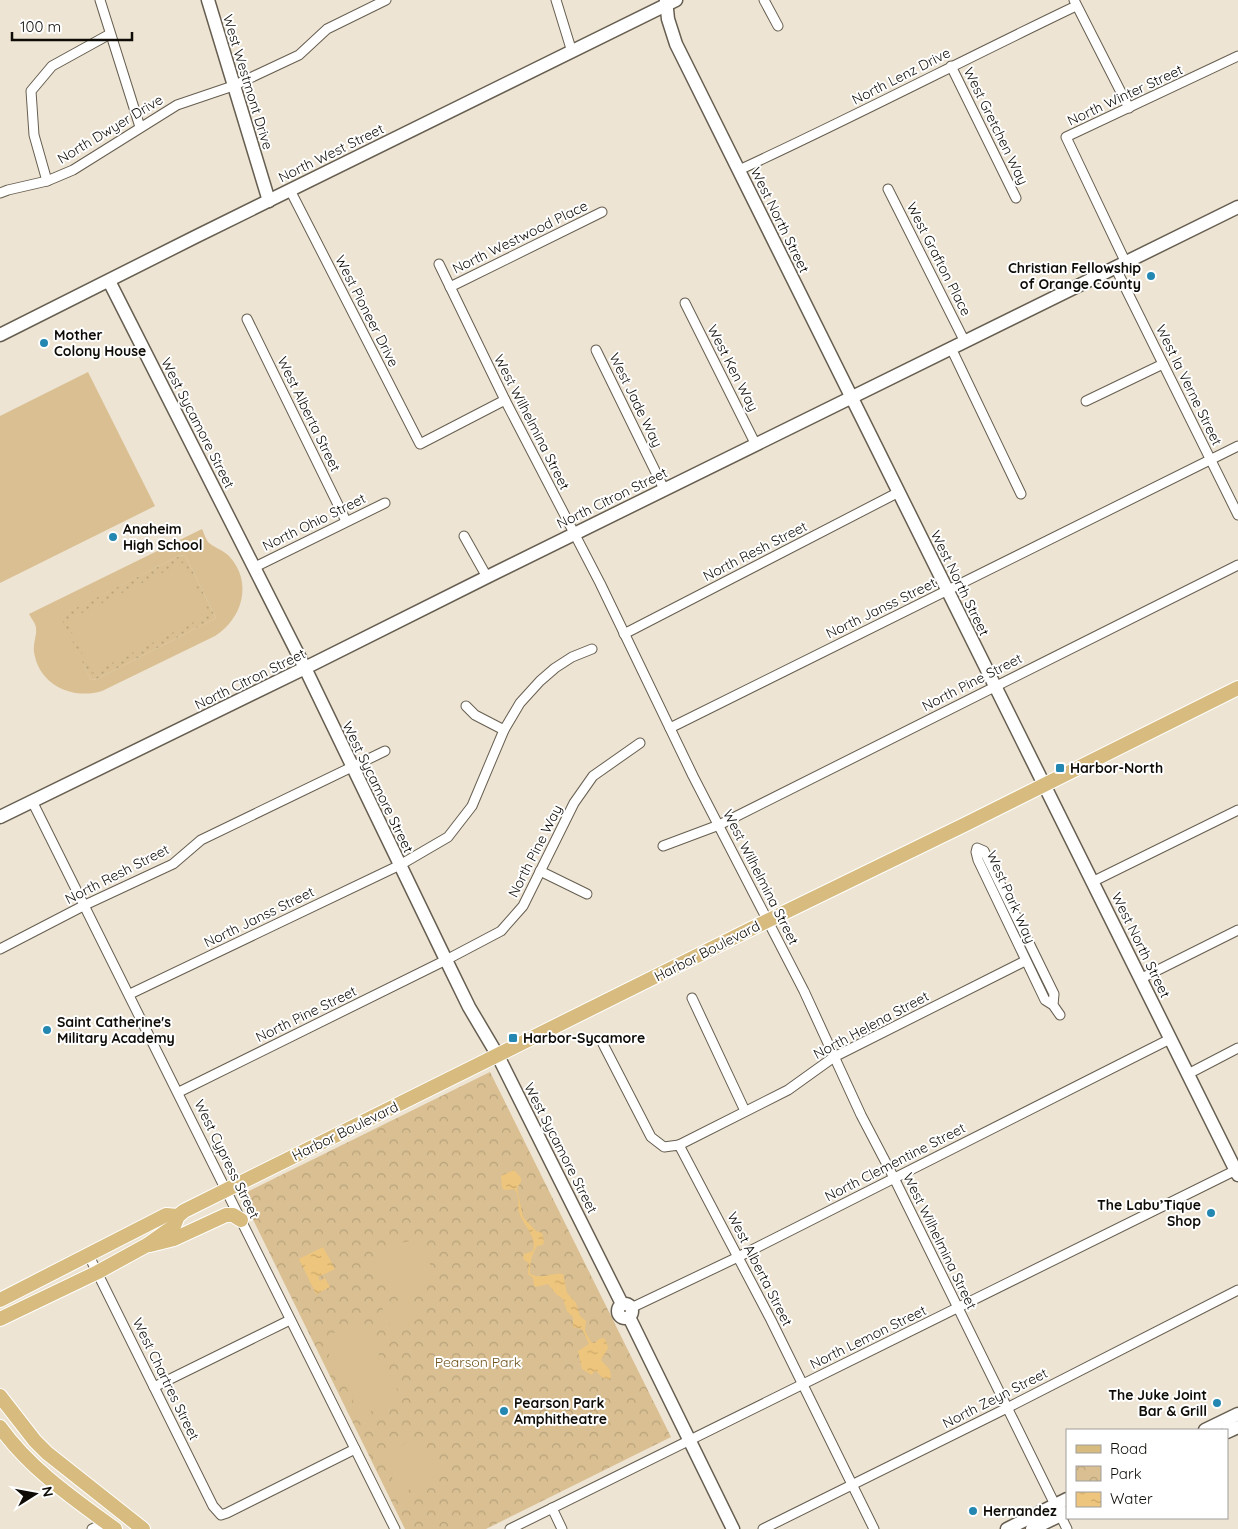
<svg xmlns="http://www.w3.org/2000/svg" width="1238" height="1529" font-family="Quicksand,sans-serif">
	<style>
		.grass { fill: url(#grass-dots) }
		.park { fill: url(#park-crowns) }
		.garden { fill: #d9bf91; fill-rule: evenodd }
		.water { fill: url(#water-ripples) }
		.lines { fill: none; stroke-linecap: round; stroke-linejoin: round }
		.street-casing { stroke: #665e50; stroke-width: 11 }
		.secondary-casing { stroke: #665e50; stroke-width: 15 }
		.primary-casing { stroke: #fff; stroke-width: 16 }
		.street { stroke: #fff; stroke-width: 9 }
		.secondary { stroke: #fff; stroke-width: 12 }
		.primary { stroke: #d7bb7f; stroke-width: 14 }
		.poi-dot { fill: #2487b1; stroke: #fff; stroke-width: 2 }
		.labels { text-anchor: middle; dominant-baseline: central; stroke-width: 4; stroke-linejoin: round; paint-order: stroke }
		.street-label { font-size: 14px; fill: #0f0c07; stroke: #fff }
		.poi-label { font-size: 14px; font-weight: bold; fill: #0f0c07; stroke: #fff; text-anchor: start }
		.park-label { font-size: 14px; fill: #6d521a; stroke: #fff }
	</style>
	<defs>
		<pattern id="grass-dots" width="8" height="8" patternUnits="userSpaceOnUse" patternTransform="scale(1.25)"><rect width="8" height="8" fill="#d9bf91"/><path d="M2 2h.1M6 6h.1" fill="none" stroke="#b9a37c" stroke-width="1.8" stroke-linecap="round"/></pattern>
		<pattern id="park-crowns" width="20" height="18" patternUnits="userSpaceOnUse" patternTransform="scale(1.25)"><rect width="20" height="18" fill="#d9bf91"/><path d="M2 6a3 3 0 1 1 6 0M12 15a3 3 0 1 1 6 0" fill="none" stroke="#b9a37c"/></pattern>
		<pattern id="water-ripples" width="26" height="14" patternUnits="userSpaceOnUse" patternTransform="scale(1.25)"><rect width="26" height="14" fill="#eec57c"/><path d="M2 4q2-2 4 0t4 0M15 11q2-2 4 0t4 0" fill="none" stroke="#cba86a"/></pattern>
	</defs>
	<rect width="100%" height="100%" fill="#eee4d3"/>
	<path class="grass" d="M185,555L216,618L97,679L91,680L59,616L179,556Z"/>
	<path class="park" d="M490,1072L671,1437L486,1529H405L241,1195Z"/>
	<g class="garden">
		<path d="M88,372L155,506L0,583V416Z"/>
		<path d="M202,529C204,533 206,540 209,543C215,548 223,550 229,556C253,582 243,618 215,636L102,691C72,700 39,685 34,652C33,643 37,635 36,628C36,624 31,618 29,614ZM185,555L216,618L97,679L91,680L60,616L179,556Z"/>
		<path d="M184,562L210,614L92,673L66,621Z"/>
		<path d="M411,1241C428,1250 437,1263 424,1281C421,1284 420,1288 416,1290C407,1294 399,1294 390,1294L373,1260L387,1245Z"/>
		<path d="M405,1297L417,1320L393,1331L382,1308Z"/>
		<path d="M358,1321L363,1322L369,1336L368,1340L373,1342L379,1355L378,1360L383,1361L389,1374L388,1379L393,1380L399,1394L397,1398L364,1415L360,1414L353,1401L354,1396L350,1395L343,1381L344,1377L340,1375L333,1362L334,1357L330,1356L323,1343L324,1338Z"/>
		<path d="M416,1438L421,1439L428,1452L426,1457L431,1458L438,1471L436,1476L403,1493L398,1492L392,1478L393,1473H389L382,1459L383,1454Z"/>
	</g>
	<g class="water">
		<path d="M514,1170L521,1178V1182L517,1188L523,1217L536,1231L542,1233L544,1241L543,1245L537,1246C531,1256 530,1263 530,1274C541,1280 552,1272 563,1274L567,1293L576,1303L580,1316L586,1321L585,1331L591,1342L595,1343L599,1339L604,1338L606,1341L608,1348L601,1360L610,1370L611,1377L609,1379L603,1378L597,1372L594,1371L592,1375L582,1369L578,1351L589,1344L582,1329L573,1327V1317L567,1311L563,1299L556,1294L548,1284L536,1287L534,1286L533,1278L528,1274L529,1263L524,1260L523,1257L524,1254L533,1251C537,1236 525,1228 520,1215C516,1205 522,1197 514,1189L504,1190L502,1187L501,1176Z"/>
		<path d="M323,1247L335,1269L318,1277L320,1281L325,1278L330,1287L316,1294L299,1259Z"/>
	</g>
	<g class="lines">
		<g class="street-casing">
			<g id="street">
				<path d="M100,0L140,127"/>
				<path d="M556,0L572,52"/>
				<path d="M764,0L778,26"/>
				<path d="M1074,0L1129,108"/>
				<path d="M951,66L1016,198"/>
				<path d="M739,170C852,118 963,60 1076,6"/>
				<path d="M47,181L34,135L31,91L52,66L110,34"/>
				<path d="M888,189L965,342"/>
				<path d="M290,190L420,444L505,400"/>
				<path d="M0,193L8,190L47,181L73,170L177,105L233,86L299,55L327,29L386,0"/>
				<path d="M1125,261L1066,137L1238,56"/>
				<path d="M439,264L505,400L600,583L693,776L804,991L861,1115L894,1178L1067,1529"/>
				<path d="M1115,267L1238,515"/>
				<path d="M450,287L602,212"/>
				<path d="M685,303L756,445"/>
				<path d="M247,319L346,521"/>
				<path d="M951,348L1021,494"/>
				<path d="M596,350L664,489"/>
				<path d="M1086,401L1163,364"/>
				<path d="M464,536L487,577"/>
				<path d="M255,567L385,503"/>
				<path d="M624,634L899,492"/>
				<path d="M466,706L475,715L504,730"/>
				<path d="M670,728L1238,446"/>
				<path d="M32,801C155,1043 273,1287 395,1529"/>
				<path d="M663,846L719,825L1238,565"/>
				<path d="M540,871L587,894"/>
				<path d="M1092,882L1238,810"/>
				<path d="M0,949L85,905L173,864L201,840L385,751"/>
				<path d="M1140,979L1238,930"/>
				<path d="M130,994L400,865L448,837L472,806L504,730L520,703L540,681L555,668L572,657L592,649"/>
				<path d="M692,998L745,1111"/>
				<path d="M1053,1005L1054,994L984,851L977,848L976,852L978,860L1045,1000L1053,1005L1060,1015"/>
				<path d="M603,1044L651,1137L664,1147L679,1145L771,1320L874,1529"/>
				<path d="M1188,1074L1238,1048"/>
				<path d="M179,1092L446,960L501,931L523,906L574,803L593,776L640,743"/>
				<path d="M679,1145L788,1090L834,1057L1025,961"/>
				<path d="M89,1256L213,1506L221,1515L227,1513L355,1449"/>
				<path d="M631,1308L738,1257L1170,1039"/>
				<path d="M154,1387L290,1320"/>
				<path d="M552,1508L562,1529"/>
				<path d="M92,1529L106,1522"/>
				<path d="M510,1529L1238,1169"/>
				<path d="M763,1529L1007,1408L1238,1290"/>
			</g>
		</g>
		<g class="secondary-casing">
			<g id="secondary">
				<path d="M208,0L269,201"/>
				<path d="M666,0L668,19L676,44L1238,1175"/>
				<path d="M109,281L305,668L446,960L469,1007L498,1056L622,1304"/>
				<path d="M0,335L195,237L676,0"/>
				<path d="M0,817L305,668L487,577L1238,207"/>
				<circle cx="625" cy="1311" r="7"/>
				<path d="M629,1317L733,1529"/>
				<path d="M1205,1430L1238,1414"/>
				<path d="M1227,1432L1238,1427"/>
				<path d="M1007,1529L1067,1499"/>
				<path d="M1032,1529L1067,1512"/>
			</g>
		</g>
		<g class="primary-casing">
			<g id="primary">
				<path d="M150,1245L174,1239L226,1215H233L241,1220"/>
				<path d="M0,1300L166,1215L178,1216"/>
				<path d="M0,1319L98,1272L147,1245L174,1226L178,1216L184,1211L767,921L966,824L1238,688"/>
				<path d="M0,1396L35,1441L47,1453L143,1529"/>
				<path d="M0,1427C30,1469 74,1499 115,1529"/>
			</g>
		</g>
		<use href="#street" class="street"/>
		<use href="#secondary" class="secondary"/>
		<use href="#primary" class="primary"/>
	</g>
	<g class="poi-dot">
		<circle cx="1151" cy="276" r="5"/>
		<circle cx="44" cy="343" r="5"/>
		<circle cx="113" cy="537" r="5"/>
		<rect x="1055" y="763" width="10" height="10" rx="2.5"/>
		<circle cx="47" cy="1030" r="5"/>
		<rect x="508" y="1033" width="10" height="10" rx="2.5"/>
		<circle cx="1211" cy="1213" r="5"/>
		<circle cx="1217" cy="1403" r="5"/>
		<circle cx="504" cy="1411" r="5"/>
		<circle cx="973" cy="1511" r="5"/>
	</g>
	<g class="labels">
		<g class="street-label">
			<text transform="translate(901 76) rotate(-27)">North Lenz Drive</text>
			<text transform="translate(248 82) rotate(73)">West Westmont Drive</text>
			<text transform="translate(1125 95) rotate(-25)">North Winter Street</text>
			<text transform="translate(996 126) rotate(64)">West Gretchen Way</text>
			<text transform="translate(110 129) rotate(-31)">North Dwyer Drive</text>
			<text transform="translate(331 153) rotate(-26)">North West Street</text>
			<text transform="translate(780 220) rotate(64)">West North Street</text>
			<text transform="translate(520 237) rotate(-26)">North Westwood Place</text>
			<text transform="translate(939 259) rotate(63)">West Grafton Place</text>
			<text transform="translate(367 311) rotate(63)">West Pioneer Drive</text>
			<text transform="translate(733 368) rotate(63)">West Ken Way</text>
			<text transform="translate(1189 385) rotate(64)">West la Verne Street</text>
			<text transform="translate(636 400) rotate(64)">West Jade Way</text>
			<text transform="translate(309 414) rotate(64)">West Alberta Street</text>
			<text transform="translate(532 422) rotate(63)">West Wilhelmina Street</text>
			<text transform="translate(198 423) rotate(63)">West Sycamore Street</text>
			<text transform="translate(612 498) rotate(-26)">North Citron Street</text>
			<text transform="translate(314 522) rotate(-26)">North Ohio Street</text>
			<text transform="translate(755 551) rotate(-27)">North Resh Street</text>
			<text transform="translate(960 583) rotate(64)">West North Street</text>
			<text transform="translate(881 608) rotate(-26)">North Janss Street</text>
			<text transform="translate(250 679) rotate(-26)">North Citron Street</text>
			<text transform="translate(972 682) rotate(-27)">North Pine Street</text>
			<text transform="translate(378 787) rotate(64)">West Sycamore Street</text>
			<text transform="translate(535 851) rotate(-63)">North Pine Way</text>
			<text transform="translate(117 874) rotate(-27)">North Resh Street</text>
			<text transform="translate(761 877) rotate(63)">West Wilhelmina Street</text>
			<text transform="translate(1011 897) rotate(66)">West Park Way</text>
			<text transform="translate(259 917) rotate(-26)">North Janss Street</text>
			<text transform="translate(1141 945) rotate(64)">West North Street</text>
			<text transform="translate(707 951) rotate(-27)">Harbor Boulevard</text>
			<text transform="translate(306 1014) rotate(-26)">North Pine Street</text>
			<text transform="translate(871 1025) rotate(-28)">North Helena Street</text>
			<text transform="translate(345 1131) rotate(-26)">Harbor Boulevard</text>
			<text transform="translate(561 1148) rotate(63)">West Sycamore Street</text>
			<text transform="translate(227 1159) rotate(64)">West Cypress Street</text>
			<text transform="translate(895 1162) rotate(-27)">North Clementine Street</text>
			<text transform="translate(940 1241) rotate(64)">West Wilhelmina Street</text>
			<text transform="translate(760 1269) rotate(63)">West Alberta Street</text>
			<text transform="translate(868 1337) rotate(-26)">North Lemon Street</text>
			<text transform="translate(166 1379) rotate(64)">West Chartres Street</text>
			<text transform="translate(995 1398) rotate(-27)">North Zeyn Street</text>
		</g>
		<g class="poi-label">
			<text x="1141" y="268" text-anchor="end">Christian Fellowship<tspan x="1141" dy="16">of Orange County</tspan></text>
			<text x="54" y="335">Mother<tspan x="54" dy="16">Colony House</tspan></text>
			<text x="123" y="529">Anaheim<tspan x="123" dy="16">High School</tspan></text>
			<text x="1070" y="768">Harbor-North</text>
			<text x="57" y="1022">Saint Catherine's<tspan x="57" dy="16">Military Academy</tspan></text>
			<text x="523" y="1038">Harbor-Sycamore</text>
			<text x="1201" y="1205" text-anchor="end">The Labu’Tique<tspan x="1201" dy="16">Shop</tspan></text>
			<text x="1207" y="1395" text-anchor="end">The Juke Joint<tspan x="1207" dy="16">Bar &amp; Grill</tspan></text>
			<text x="514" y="1403">Pearson Park<tspan x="514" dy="16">Amphitheatre</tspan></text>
			<text x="983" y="1511">Hernandez</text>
		</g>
		<g class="park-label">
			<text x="478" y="1362">Pearson Park</text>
		</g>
	</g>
	<rect x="1066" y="1429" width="162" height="90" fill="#ffffff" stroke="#9f9e9c"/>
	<rect x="1076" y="1445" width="25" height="8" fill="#d7bb7f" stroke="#9f9e9c"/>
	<text x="1110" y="1454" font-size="15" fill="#0f0c07">Road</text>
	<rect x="1076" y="1466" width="25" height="15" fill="url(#park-crowns)" stroke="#9f9e9c"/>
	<text x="1110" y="1479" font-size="15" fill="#0f0c07">Park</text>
	<rect x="1076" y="1492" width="25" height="15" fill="url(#water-ripples)" stroke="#9f9e9c"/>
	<text x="1110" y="1504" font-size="15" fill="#0f0c07">Water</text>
	<g transform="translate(35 1494) rotate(79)" stroke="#ffffff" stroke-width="4" paint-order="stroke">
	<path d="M0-4L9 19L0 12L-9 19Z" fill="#0f0c07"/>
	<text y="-8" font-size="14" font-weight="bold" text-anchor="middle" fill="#0f0c07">N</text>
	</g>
	<path d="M12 32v8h120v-8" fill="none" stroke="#0f0c07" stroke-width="2.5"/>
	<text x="20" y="32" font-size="15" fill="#0f0c07" stroke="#ffffff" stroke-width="4" paint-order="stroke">100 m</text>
</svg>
